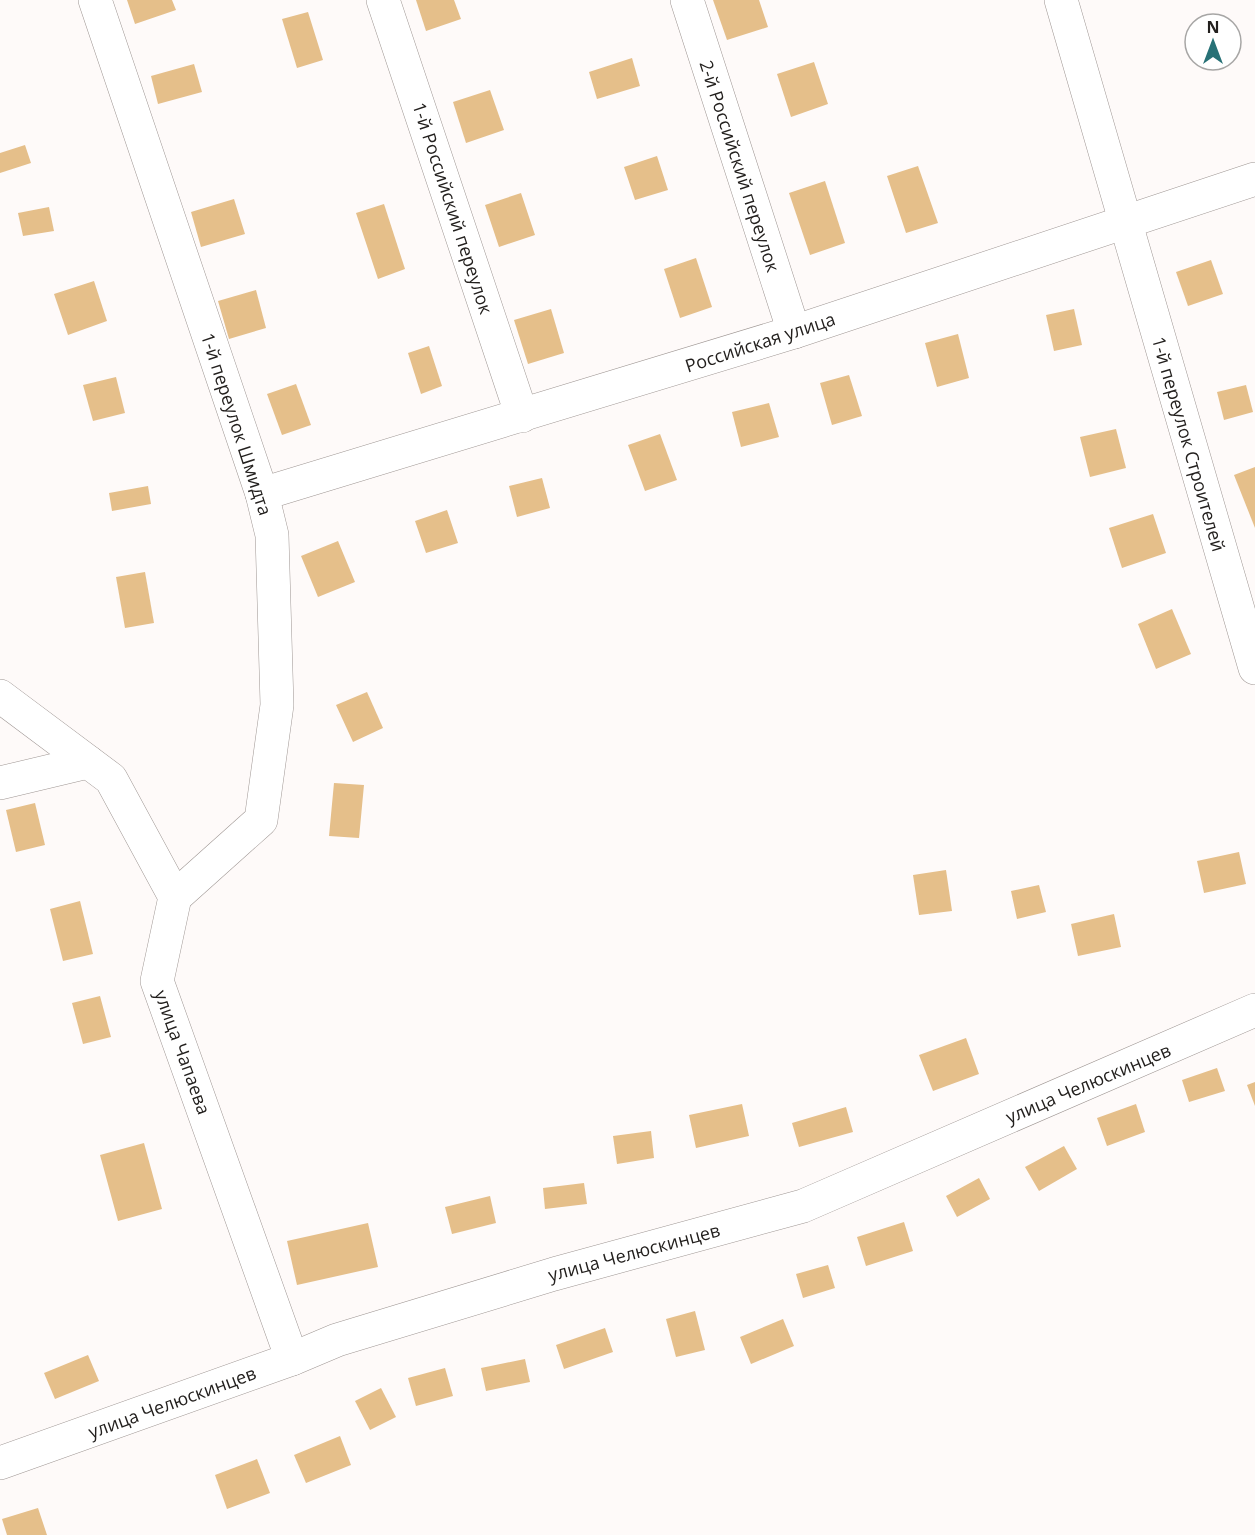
<svg xmlns="http://www.w3.org/2000/svg" width="1255" height="1535" font-family="'Open Sans',sans-serif">
	<style>
		.building { fill: #e5bf8a }
		.lines { fill: none; stroke-linecap: round; stroke-linejoin: round }
		.minor-casing { stroke: #9f9794; stroke-width: 34 }
		.minor { stroke: #fff; stroke-width: 33 }
		.labels { text-anchor: middle; dominant-baseline: central; stroke-width: 6; stroke-linejoin: round; paint-order: stroke }
		.street-label { font-size: 18px; fill: #23201e; stroke: #fff }
	</style>
	<rect width="100%" height="100%" fill="#fefaf9"/>
	<g class="building">
		<path d="M127,0H172L176,10L135,24Z"/>
		<path d="M416,0H454L461,19L426,31Z"/>
		<path d="M713,0H759L768,27L727,40Z"/>
		<path d="M308,12L323,60L297,68L282,19Z"/>
		<path d="M632,58L640,86L597,99L589,72Z"/>
		<path d="M814,62L828,104L791,117L777,74Z"/>
		<path d="M194,64L202,92L158,104L151,76Z"/>
		<path d="M490,90L504,130L466,143L453,102Z"/>
		<path d="M25,145L31,163L0,173V153Z"/>
		<path d="M657,156L668,190L635,200L624,167Z"/>
		<path d="M918,166L938,223L906,233L887,176Z"/>
		<path d="M825,181L845,243L810,255L789,193Z"/>
		<path d="M521,193L535,235L499,247L485,205Z"/>
		<path d="M234,199L245,234L201,247L191,212Z"/>
		<path d="M384,204L405,269L378,279L356,213Z"/>
		<path d="M49,207L54,231L23,236L18,213Z"/>
		<path d="M696,258L712,307L680,318L664,269Z"/>
		<path d="M1211,260L1223,294L1188,306L1176,272Z"/>
		<path d="M94,281L107,321L68,335L54,294Z"/>
		<path d="M256,290L266,328L229,339L218,301Z"/>
		<path d="M551,309L564,353L528,364L514,320Z"/>
		<path d="M1074,309L1082,345L1054,351L1046,315Z"/>
		<path d="M958,334L969,378L937,387L925,343Z"/>
		<path d="M429,346L442,386L421,394L408,353Z"/>
		<path d="M849,375L862,416L832,425L820,383Z"/>
		<path d="M116,377L125,413L93,421L83,385Z"/>
		<path d="M296,384L311,425L282,435L267,394Z"/>
		<path d="M1246,385L1253,412L1224,420L1217,392Z"/>
		<path d="M769,403L779,437L741,447L732,412Z"/>
		<path d="M1116,429L1126,468L1090,477L1080,437Z"/>
		<path d="M660,434L677,480L645,491L628,445Z"/>
		<path d="M1255,467V528L1234,475Z"/>
		<path d="M542,478L550,508L517,517L509,486Z"/>
		<path d="M148,486L151,504L112,511L109,493Z"/>
		<path d="M447,510L458,543L426,553L415,521Z"/>
		<path d="M1153,514L1166,553L1122,568L1109,528Z"/>
		<path d="M338,541L355,582L318,597L301,556Z"/>
		<path d="M145,572L154,623L125,628L116,577Z"/>
		<path d="M1172,609L1191,654L1156,669L1138,624Z"/>
		<path d="M367,692L383,728L353,742L336,705Z"/>
		<path d="M334,783L364,785L359,838L329,836Z"/>
		<path d="M35,803L45,845L16,852L6,810Z"/>
		<path d="M1239,852L1246,884L1204,893L1197,861Z"/>
		<path d="M946,870L952,911L919,915L913,875Z"/>
		<path d="M1039,885L1046,912L1017,919L1011,891Z"/>
		<path d="M80,901L93,954L63,961L50,909Z"/>
		<path d="M1114,914L1121,947L1078,956L1071,924Z"/>
		<path d="M100,996L111,1037L83,1044L72,1003Z"/>
		<path d="M966,1038L979,1074L933,1091L919,1055Z"/>
		<path d="M1217,1068L1225,1091L1189,1102L1182,1080Z"/>
		<path d="M1255,1082V1106L1247,1085Z"/>
		<path d="M742,1104L749,1136L696,1148L689,1115Z"/>
		<path d="M1136,1104L1145,1132L1107,1146L1097,1118Z"/>
		<path d="M846,1107L853,1132L799,1147L792,1123Z"/>
		<path d="M651,1131L654,1158L617,1164L613,1136Z"/>
		<path d="M144,1143L162,1209L118,1221L100,1155Z"/>
		<path d="M1064,1146L1077,1169L1039,1191L1025,1167Z"/>
		<path d="M979,1178L990,1199L957,1217L946,1196Z"/>
		<path d="M584,1183L587,1204L545,1209L543,1188Z"/>
		<path d="M490,1196L496,1223L452,1234L445,1207Z"/>
		<path d="M904,1222L913,1251L866,1266L857,1237Z"/>
		<path d="M368,1223L378,1267L297,1285L287,1241Z"/>
		<path d="M828,1265L835,1288L803,1298L796,1274Z"/>
		<path d="M695,1311L705,1350L676,1357L666,1319Z"/>
		<path d="M783,1319L794,1346L751,1364L740,1337Z"/>
		<path d="M605,1328L613,1352L564,1369L556,1345Z"/>
		<path d="M88,1355L99,1381L55,1399L44,1373Z"/>
		<path d="M525,1359L530,1382L486,1391L481,1368Z"/>
		<path d="M445,1368L453,1396L416,1406L408,1378Z"/>
		<path d="M381,1388L396,1417L370,1430L355,1401Z"/>
		<path d="M340,1436L351,1465L306,1483L294,1455Z"/>
		<path d="M257,1459L270,1493L227,1509L215,1475Z"/>
		<path d="M38,1508L47,1535H7L2,1519Z"/>
	</g>
	<g class="lines">
		<g class="minor-casing">
			<g id="minor">
				<path d="M95,0L262,494L272,535L277,705L261,820L175,897"/>
				<path d="M383,0L522,416"/>
				<path d="M687,0L794,332"/>
				<path d="M1061,0L1255,668"/>
				<path d="M262,494L794,332L1255,179"/>
				<path d="M0,696L111,779L175,897L157,981L292,1359"/>
				<path d="M0,783L88,762"/>
				<path d="M0,1463L292,1359L337,1340L554,1274L803,1206L1255,1010"/>
			</g>
		</g>
		<use href="#minor" class="minor"/>
	</g>
	<g class="labels">
		<g class="street-label">
			<text transform="translate(740 166) rotate(72)">2-й Российский переулок</text>
			<text transform="translate(453 208) rotate(72)">1-й Российский переулок</text>
			<text transform="translate(760 342) rotate(-18)">Российская улица</text>
			<text transform="translate(237 424) rotate(72)">1-й переулок Шмидта</text>
			<text transform="translate(1189 444) rotate(74)">1-й переулок Строителей</text>
			<text transform="translate(183 1052) rotate(70)">улица Чапаева</text>
			<text transform="translate(1088 1083) rotate(-23)">улица Челюскинцев</text>
			<text transform="translate(634 1252) rotate(-15)">улица Челюскинцев</text>
			<text transform="translate(172 1402) rotate(-20)">улица Челюскинцев</text>
		</g>
	</g>
	<g transform="translate(1213 42)"><circle r="28" fill="#ffffff" stroke="#a7a6a5" stroke-width="1.5"/>
	<path d="M0-4.5L10 22L0 15L-10 22Z" fill="#277176"/>
	<text y="-9" font-size="16" font-weight="bold" text-anchor="middle" fill="#23201e">N</text>
	</g>
</svg>
